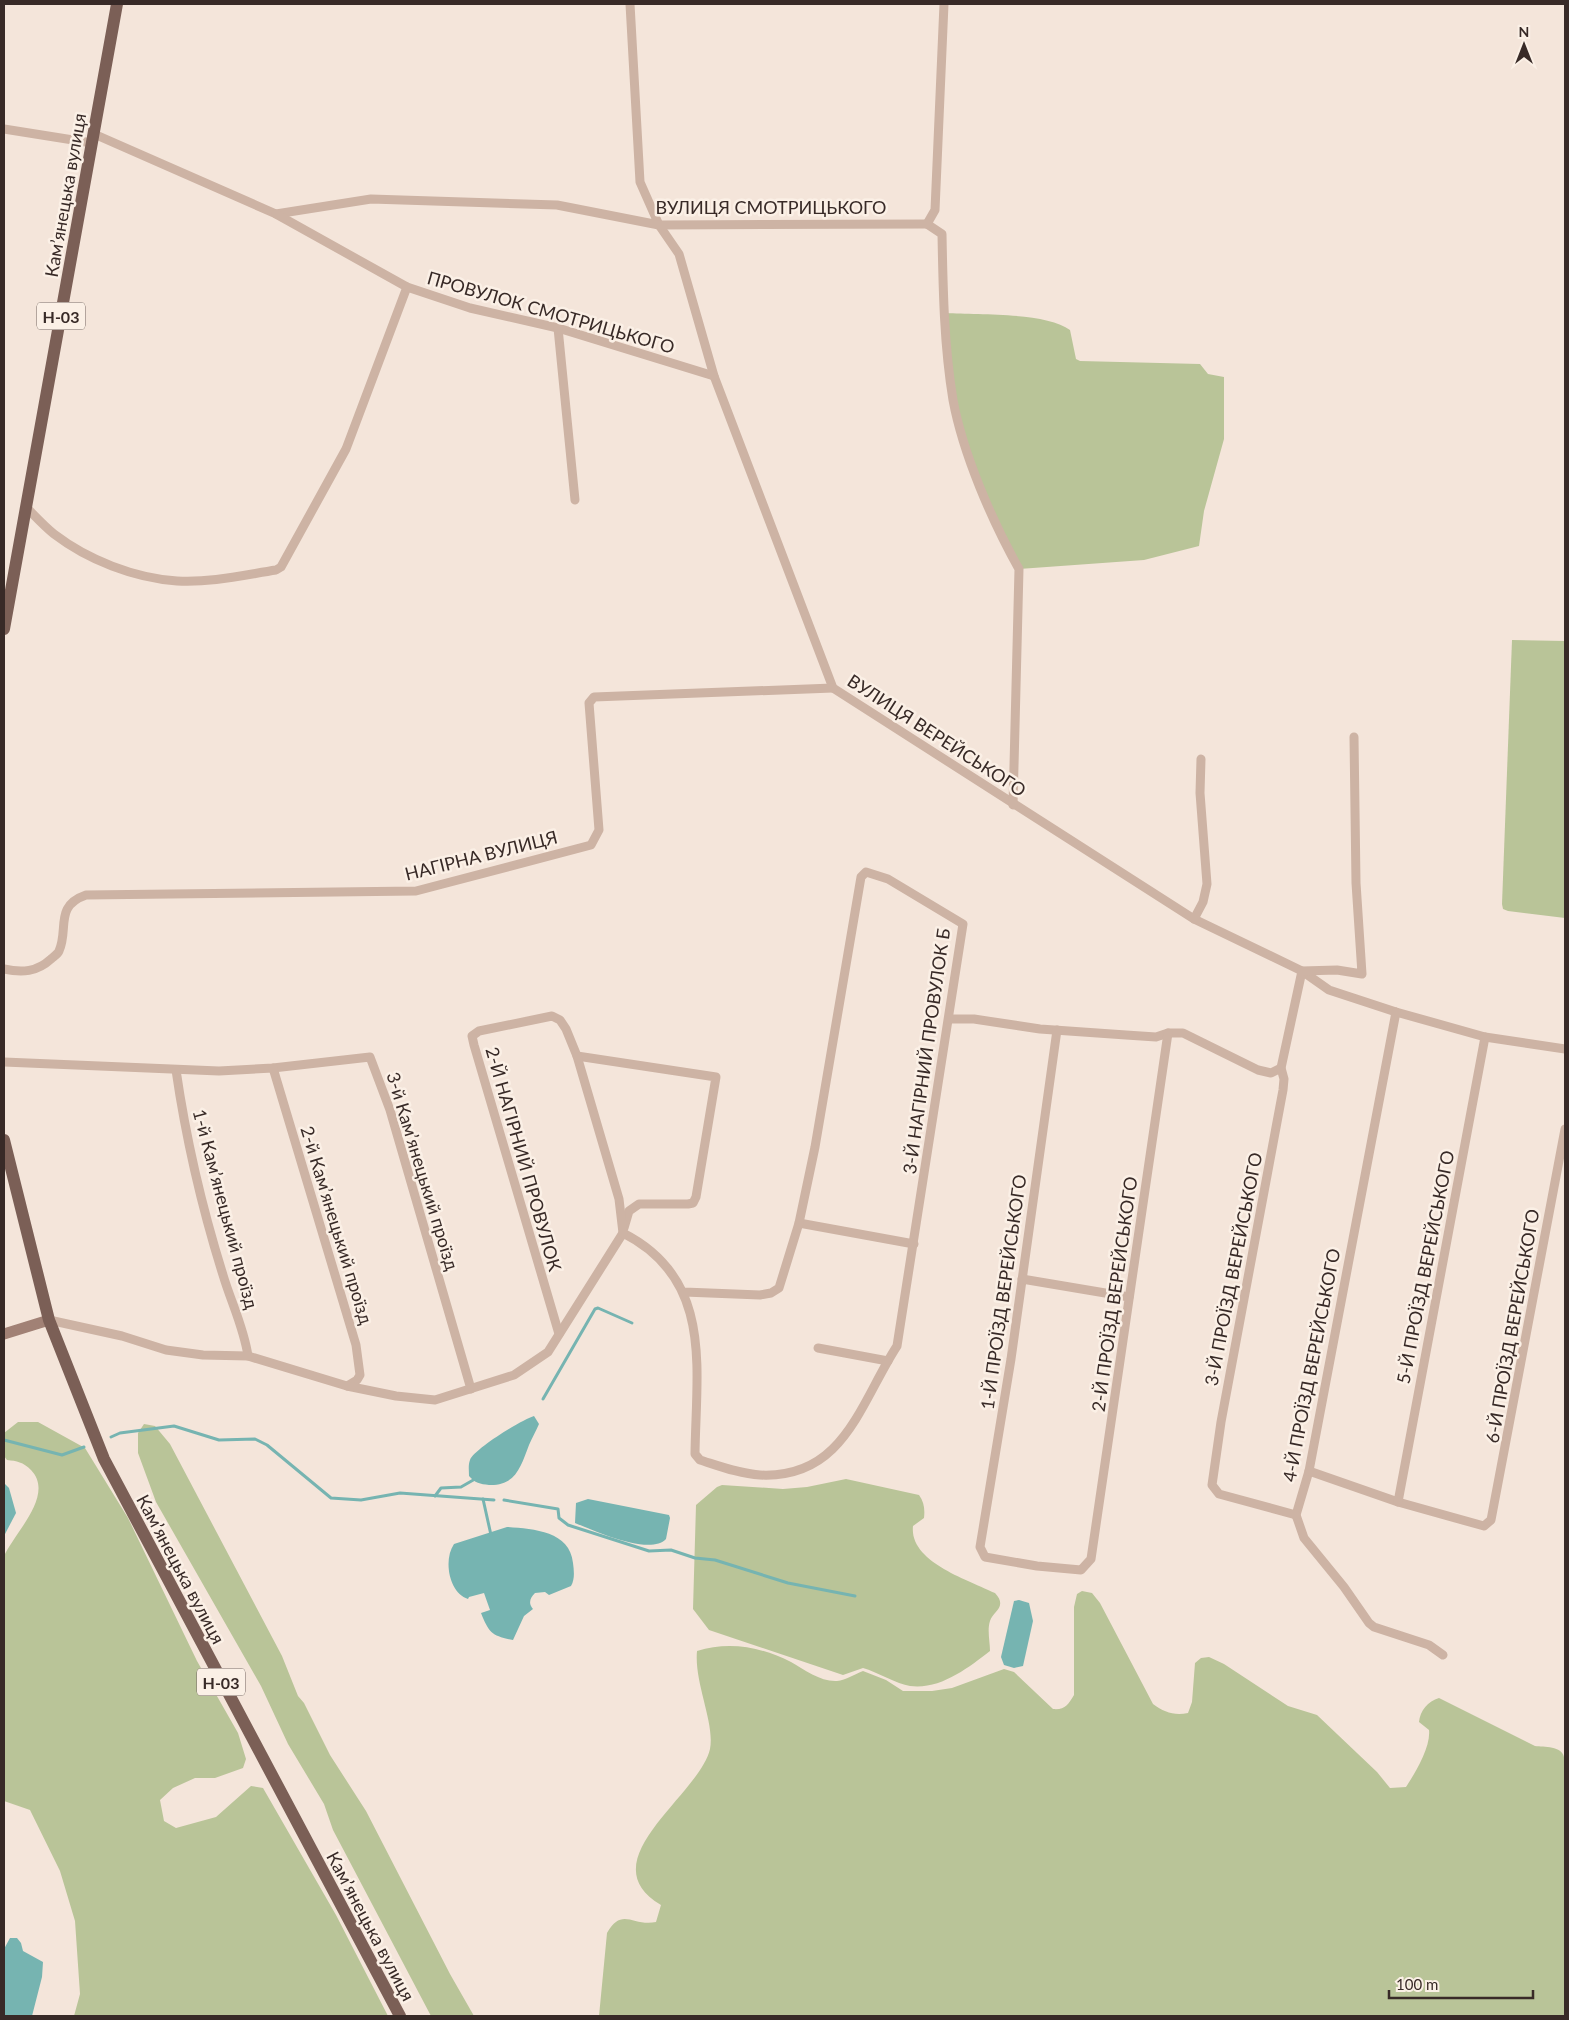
<svg xmlns="http://www.w3.org/2000/svg" width="1569" height="2020" font-family="Lato,sans-serif">
	<style>
		.green { fill: #b9c498 }
		.water { fill: #76b4b1 }
		.lines { fill: none; stroke-linecap: round; stroke-linejoin: round }
		.stream { stroke: #76b4b1; stroke-width: 3 }
		.street { stroke: #cdb3a4; stroke-width: 9 }
		.secondary { stroke: #a18175; stroke-width: 11 }
		.primary { stroke: #7b5f56; stroke-width: 12 }
		.labels { text-anchor: middle; dominant-baseline: central; stroke-width: 5; stroke-linejoin: round; paint-order: stroke }
		.shield { fill: #fbf0e6; stroke: #726560; stroke-width: 1 }
		.shield-label { font-size: 16px; font-weight: bold; fill: #382a27 }
		.street-label { font-size: 18px; fill: #382a27; stroke: #fbf0e6 }
	</style>
	<rect width="100%" height="100%" fill="#f4e5da"/>
	<g class="green">
		<path d="M946,313C976,315 1047,312 1070,330L1076,359L1080,361L1200,364L1208,374L1224,377V439L1204,511L1199,546L1144,560L1019,569L1007,547L958,422Z"/>
		<path d="M1512,640L1565,641V918L1508,911L1503,909L1502,904Z"/>
		<path d="M18,1422H38L85,1448L128,1518L197,1661L238,1733L246,1759L243,1768L215,1778H195L173,1788L160,1800L164,1821L176,1828L216,1817L251,1786L263,1788L336,1915L388,2016H74L80,1994L75,1921L60,1871L30,1810L4,1801V1556C15,1532 55,1495 31,1470C23,1462 17,1461 7,1460L4,1456V1433Z"/>
		<path d="M144,1424L155,1426L170,1444L282,1656L298,1696L304,1703L330,1755L366,1811L450,1974L474,2016H431L333,1830L324,1804L288,1744L261,1686L156,1502L138,1453V1433Z"/>
		<path d="M846,1479L919,1495C924,1502 925,1509 924,1518L913,1526C909,1562 969,1580 995,1593C1008,1607 993,1611 990,1621C987,1630 990,1642 990,1651C968,1668 940,1690 910,1686C897,1684 877,1672 863,1668L843,1675L709,1630L693,1609L696,1505L717,1487L722,1485L783,1489L807,1487Z"/>
		<path d="M1082,1591L1092,1593L1100,1603L1153,1704C1164,1712 1174,1716 1188,1713L1192,1702L1195,1663L1201,1658L1209,1657L1224,1664L1288,1706L1317,1715L1377,1772L1390,1788L1406,1787C1415,1773 1431,1747 1429,1730L1419,1722C1420,1711 1428,1701 1439,1698L1535,1746C1544,1747 1562,1746 1564,1757C1566,1764 1563,1771 1565,1778V2016H599L607,1933C622,1906 633,1927 656,1922L661,1905C587,1861 699,1796 710,1749C715,1723 694,1683 697,1651C729,1641 762,1647 791,1662C805,1670 821,1682 837,1681C846,1680 855,1674 863,1671L886,1680L903,1691H932L952,1688L1004,1669L1014,1672L1053,1709C1065,1710 1068,1705 1074,1695V1607L1077,1594Z"/>
	</g>
	<g class="water">
		<path d="M534,1416L539,1424C536,1431 532,1438 529,1445C521,1466 516,1486 489,1485C480,1484 475,1483 469,1476C469,1471 468,1465 470,1460C474,1449 523,1419 534,1416Z"/>
		<path d="M4,1483L9,1488L16,1513L4,1536Z"/>
		<path d="M588,1499L669,1515L670,1518L666,1539C650,1556 595,1531 575,1523L576,1503Z"/>
		<path d="M507,1527C533,1529 570,1531 573,1563C574,1571 575,1579 571,1586L549,1595L545,1592L535,1593C530,1598 528,1603 533,1609L524,1616L513,1640C492,1636 489,1633 481,1613L490,1610L484,1593L469,1597L468,1599C449,1593 443,1560 454,1544Z"/>
		<path d="M1019,1600L1029,1603L1033,1621L1023,1666L1014,1668L1004,1665L1001,1657L1014,1601Z"/>
		<path d="M10,1938H17L21,1943L23,1951L43,1962L42,1977L32,2016H4V1949Z"/>
	</g>
	<g class="lines">
		<g class="stream">
			<path d="M543,1399L595,1309L598,1308L632,1323"/>
			<path d="M111,1437L120,1433L174,1426L219,1440L255,1439L267,1445L331,1498L361,1500L400,1493L494,1500"/>
			<path d="M4,1440L62,1455L84,1447"/>
			<path d="M435,1496L441,1488L461,1487L475,1479"/>
			<path d="M483,1499L491,1535"/>
			<path d="M504,1500L558,1509L559,1518L568,1525L649,1551L671,1550L695,1558L715,1560L788,1583L855,1596"/>
		</g>
		<g class="street">
			<path d="M630,4L640,182L659,225L679,254L714,376L833,688L1194,919L1302,971L1329,990L1396,1012L1485,1037L1565,1049"/>
			<path d="M944,4L935,210L927,224L942,234C943,289 944,346 953,400C963,454 992,521 1019,569L1013,805"/>
			<path d="M4,129L92,143"/>
			<path d="M94,134L276,214L371,199L557,205L659,225L927,224"/>
			<path d="M276,214L407,287L470,308L558,328L714,376"/>
			<path d="M558,328L575,500"/>
			<path d="M26,507C35,516 44,526 54,534C88,560 134,578 177,581C210,583 244,575 276,570L281,567L346,449L407,287"/>
			<path d="M1194,919L1203,902L1207,884L1200,793L1201,759"/>
			<path d="M4,969C22,973 37,972 51,959C53,957 58,954 59,951C69,929 54,906 86,895L416,891L591,845L599,830L589,703L594,697L833,688"/>
			<path d="M1396,1012L1309,1471L1296,1515L1304,1538L1344,1587L1369,1623L1374,1627L1429,1645L1443,1655"/>
			<path d="M950,1019H974L1040,1029L1126,1035L1156,1037L1168,1033H1183L1258,1070L1271,1073L1281,1068"/>
			<path d="M1057,1030L1011,1359L980,1547L985,1557L1037,1566L1081,1570L1091,1559L1168,1033"/>
			<path d="M577,1056L716,1077L696,1197L693,1203L688,1204H639L629,1211L624,1228"/>
			<path d="M4,1062L219,1071L273,1068L370,1057L390,1110L471,1389"/>
			<path d="M273,1068L356,1345L360,1375L357,1380L347,1386"/>
			<path d="M176,1070C186,1139 202,1208 223,1275C231,1302 244,1328 248,1356"/>
			<path d="M799,1223L914,1244"/>
			<path d="M1022,1279L1129,1297"/>
			<path d="M49,1320L122,1336L166,1350L203,1355L248,1356L347,1386L396,1396L435,1400L514,1375L548,1352L623,1233C714,1279 696,1369 695,1454L700,1460C719,1466 740,1474 760,1475C844,1479 860,1403 897,1346L963,924L888,879L866,872L861,877L815,1147L799,1223L779,1288L771,1293L760,1295L684,1292"/>
			<path d="M559,1334L474,1045L472,1036L479,1031L552,1016L560,1020L566,1029L577,1056L619,1199L623,1233"/>
			<path d="M818,1348L888,1361"/>
			<path d="M1309,1471L1398,1502L1484,1526L1491,1520L1565,1129"/>
			<path d="M1398,1502L1485,1037"/>
			<path d="M1296,1515L1219,1494L1212,1485L1221,1422L1283,1090L1284,1079L1281,1068L1302,971L1337,970L1362,974L1356,883L1354,737"/>
		</g>
		<path class="secondary" d="M4,1334L49,1320"/>
		<g class="primary">
			<path d="M4,629L117,4"/>
			<path d="M4,1140L49,1320L104,1459L400,2016"/>
		</g>
	</g>
	<g class="labels">
		<g class="shield">
			<rect x="37" y="302.5" width="48" height="27" rx="4"/>
			<rect x="197" y="1668.5" width="48" height="27" rx="4"/>
		</g>
		<g class="shield-label">
			<text x="61" y="316">Н-03</text>
			<text x="221" y="1682">Н-03</text>
		</g>
		<g class="street-label">
			<text transform="translate(65 195) rotate(-80)">Камʼянецька вулиця</text>
			<text x="771" y="207">ВУЛИЦЯ СМОТРИЦЬКОГО</text>
			<text transform="translate(551 312) rotate(16)">ПРОВУЛОК СМОТРИЦЬКОГО</text>
			<text transform="translate(937 735) rotate(33)">ВУЛИЦЯ ВЕРЕЙСЬКОГО</text>
			<text transform="translate(481 855) rotate(-14)">НАГІРНА ВУЛИЦЯ</text>
			<text transform="translate(926 1051) rotate(-82)">3-Й НАГІРНИЙ ПРОВУЛОК Б</text>
			<text transform="translate(524 1159) rotate(74)">2-Й НАГІРНИЙ ПРОВУЛОК</text>
			<text transform="translate(423 1171) rotate(73)">3-й Камʼянецький проїзд</text>
			<text transform="translate(226 1209) rotate(75)">1-й Камʼянецький проїзд</text>
			<text transform="translate(337 1225) rotate(73)">2-й Камʼянецький проїзд</text>
			<text transform="translate(1425 1267) rotate(-79)">5-Й ПРОЇЗД ВЕРЕЙСЬКОГО</text>
			<text transform="translate(1233 1269) rotate(-79)">3-Й ПРОЇЗД ВЕРЕЙСЬКОГО</text>
			<text transform="translate(1003 1292) rotate(-82)">1-Й ПРОЇЗД ВЕРЕЙСЬКОГО</text>
			<text transform="translate(1114 1294) rotate(-82)">2-Й ПРОЇЗД ВЕРЕЙСЬКОГО</text>
			<text transform="translate(1512 1326) rotate(-80)">6-Й ПРОЇЗД ВЕРЕЙСЬКОГО</text>
			<text transform="translate(1311 1365) rotate(-79)">4-Й ПРОЇЗД ВЕРЕЙСЬКОГО</text>
			<text transform="translate(181 1569) rotate(62)">Камʼянецька вулиця</text>
			<text transform="translate(371 1926) rotate(62)">Камʼянецька вулиця</text>
		</g>
	</g>
	<rect width="1569" height="2020" fill="none" stroke="#382a27" stroke-width="10"/>
	<g transform="translate(1524 45)" stroke="#fbf0e6" stroke-width="4" paint-order="stroke">
	<path d="M0-4L9 19L0 12L-9 19Z" fill="#382a27"/>
	<text y="-8" font-size="14" font-weight="bold" text-anchor="middle" fill="#382a27">N</text>
	</g>
	<path d="M1389 1990v8h144v-8" fill="none" stroke="#382a27" stroke-width="2.5"/>
	<text x="1396" y="1990" font-size="15" fill="#382a27" stroke="#fbf0e6" stroke-width="4" paint-order="stroke">100 m</text>
</svg>
